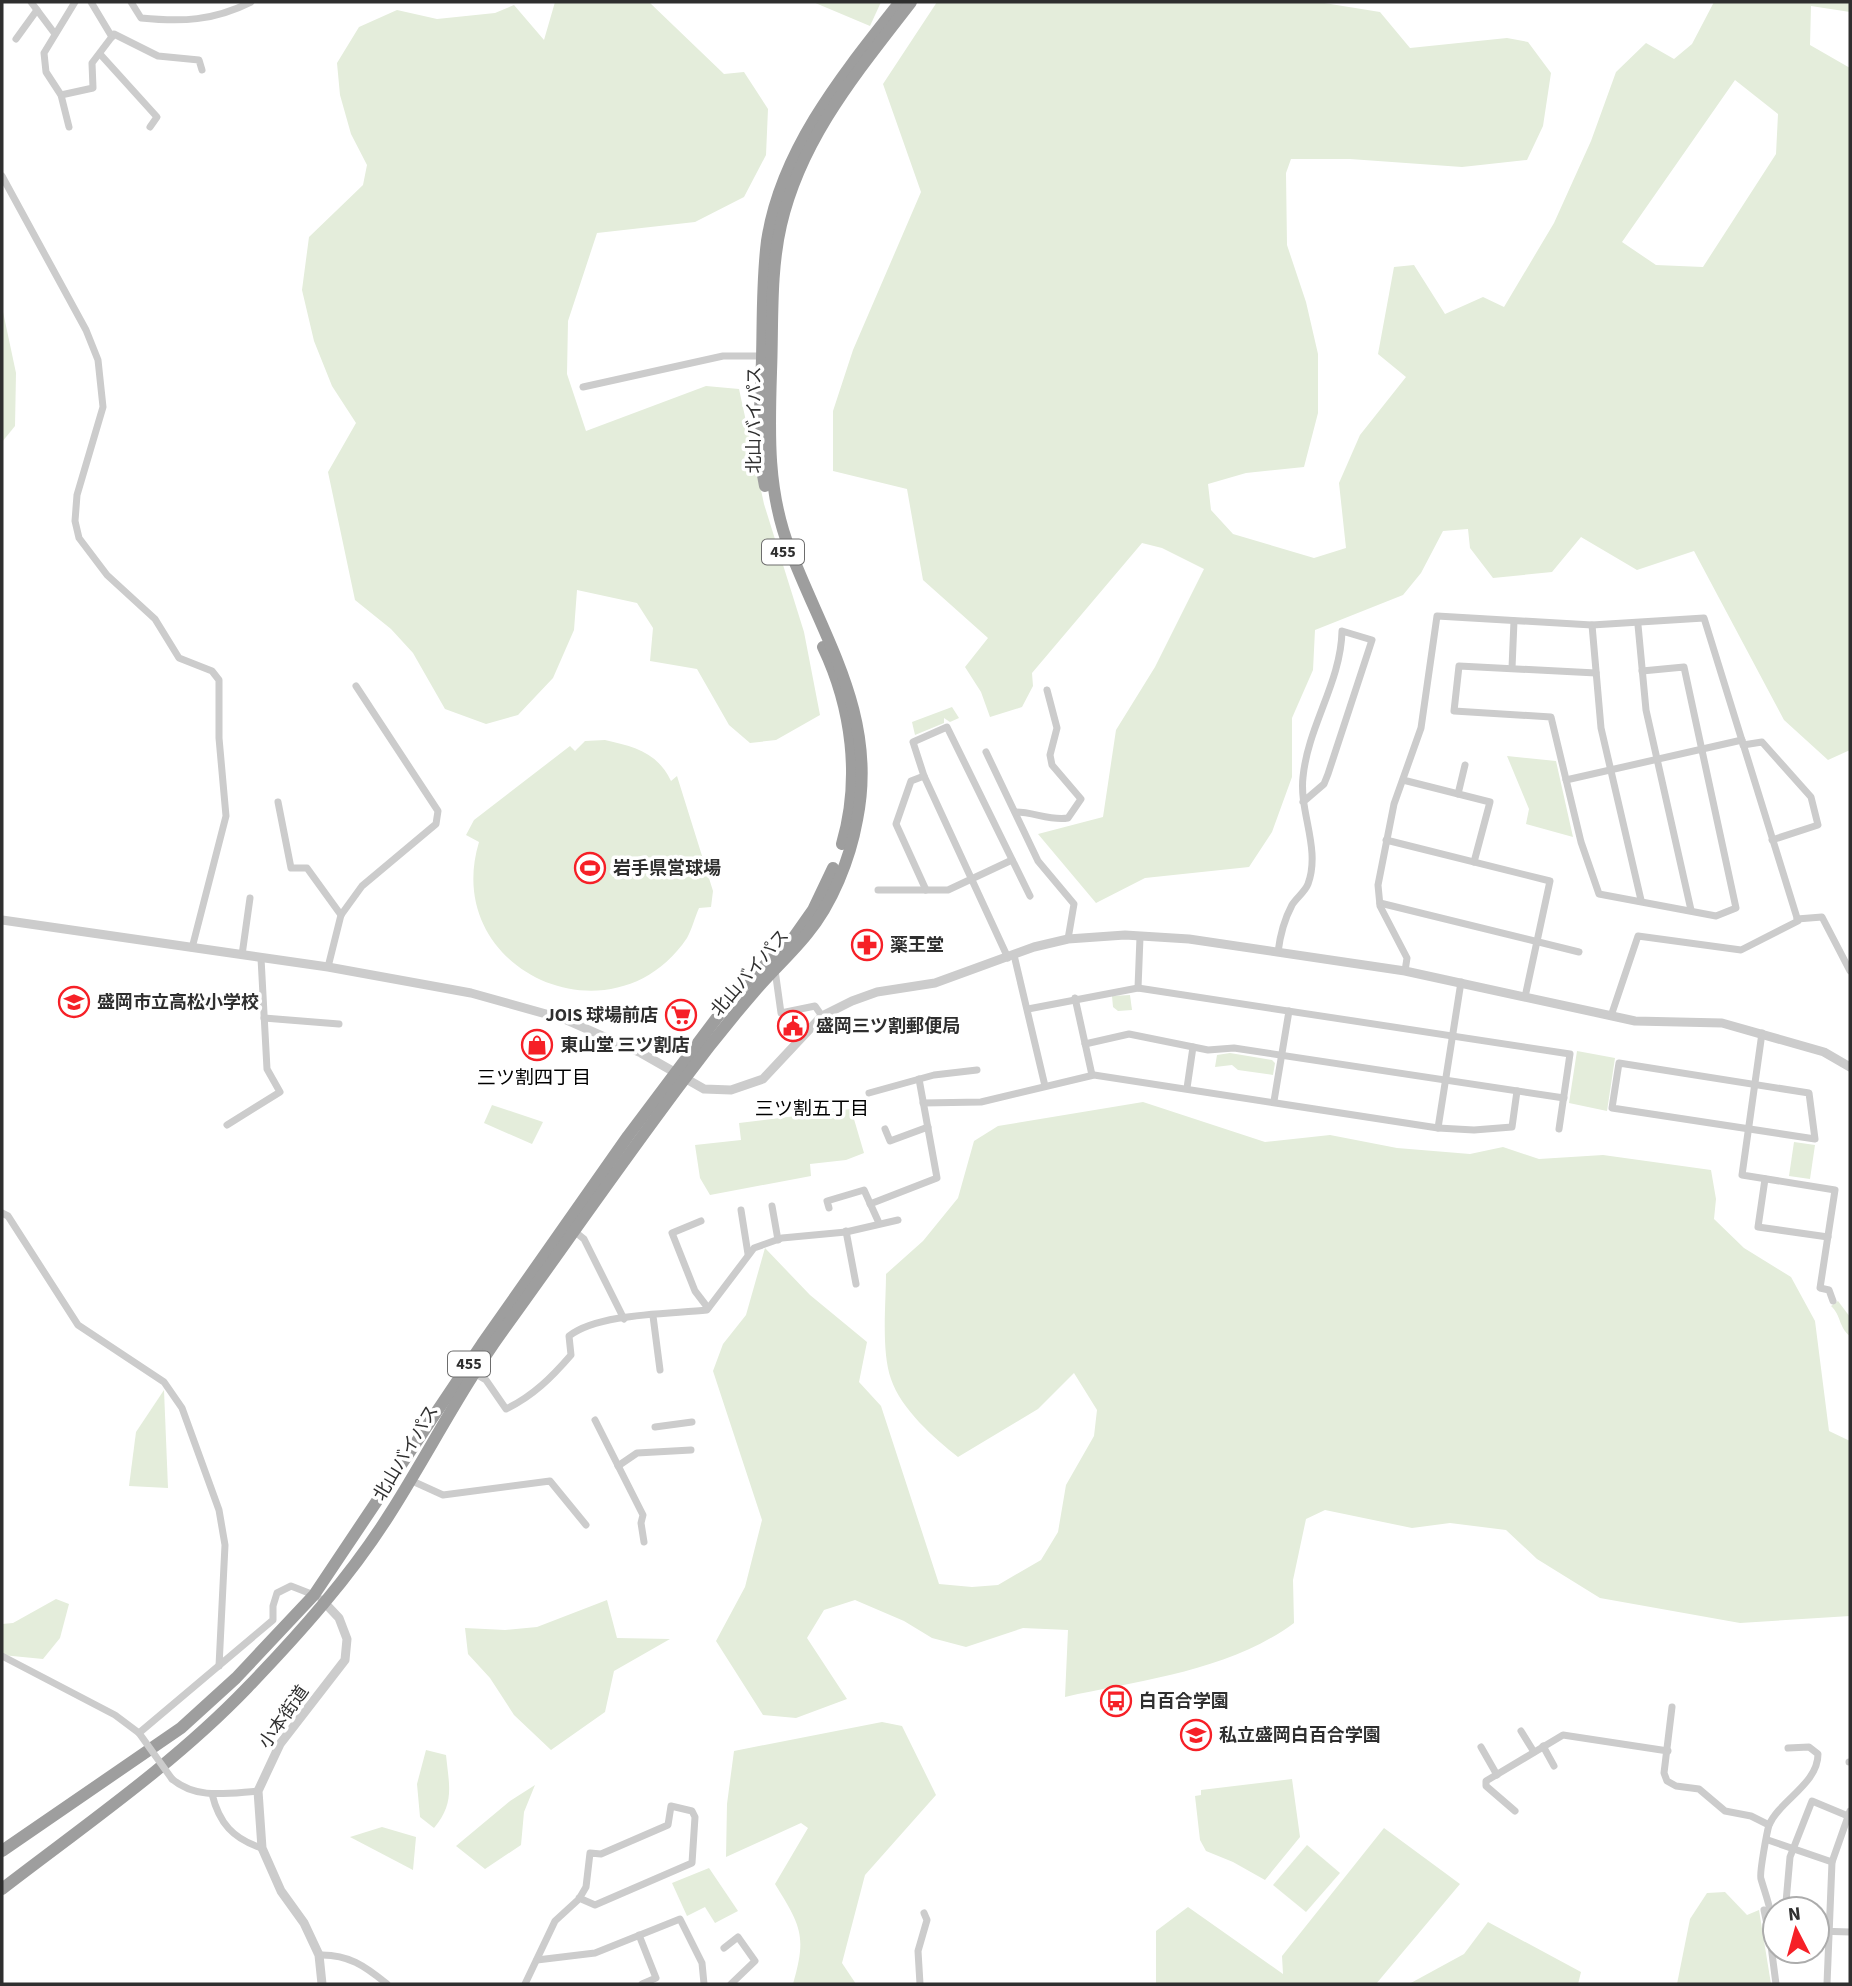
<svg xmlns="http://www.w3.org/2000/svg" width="1852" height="1986" font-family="'Source Sans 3','Noto Sans JP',sans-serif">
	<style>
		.green { fill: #e4eddb; fill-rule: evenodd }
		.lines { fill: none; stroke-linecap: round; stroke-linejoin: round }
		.minor { stroke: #ccc; stroke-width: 7 }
		.tertiary { stroke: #ccc; stroke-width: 9 }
		.trunk { stroke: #9e9e9e; stroke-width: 12 }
		.minor-bridge { stroke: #ccc; stroke-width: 7 }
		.labels { text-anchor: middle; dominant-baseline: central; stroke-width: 7; stroke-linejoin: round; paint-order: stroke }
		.shield { fill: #fff; stroke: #6d6d6d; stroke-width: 2 }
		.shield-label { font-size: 16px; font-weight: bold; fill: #2f2f2f }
		.street-label { font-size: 18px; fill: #2f2f2f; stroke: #fff }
		.poi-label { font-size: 18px; font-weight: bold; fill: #2f2f2f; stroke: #fff; text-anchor: start }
		.neighbourhood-label { font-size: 19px; fill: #000; stroke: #fff }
	</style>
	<rect width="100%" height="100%" fill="#fff"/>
	<g class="green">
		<path d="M555,2H649L724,74L744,72L768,109L766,155L744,197L695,222L597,233L568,321L567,374L586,431L706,386L739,389L764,504L804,632L820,715L776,740L750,743L729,725L697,669L650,661L653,628L637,603L577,590L574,630L553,678L518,715L486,724L445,709L413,653L391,629L355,600L328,472L356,423L332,386L314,341L302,290L309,237L363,185L367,165L351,134L340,95L337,63L359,27L397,10L437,19L495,13L514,5L544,40Z"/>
		<path d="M813,2H881L870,26Z"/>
		<path d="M937,2H1318L1380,12L1410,48L1507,38L1528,42L1551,73L1543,126L1527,160L1462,167L1350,159H1291L1286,173L1287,245L1306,302L1318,354V413L1304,467L1246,473L1208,484L1211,510L1233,534L1314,558L1346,548L1339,483L1360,435L1406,377L1378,354L1394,267L1414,265L1445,314L1483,297L1504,307L1554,223L1591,141L1616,72L1646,43L1674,59L1692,44L1714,2H1850V12L1811,6L1810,45L1850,68V750L1828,760L1784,720L1694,551L1637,570L1581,537L1552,572L1493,578L1470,548L1468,529L1443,531L1421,573L1403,595L1315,630L1313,670L1292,718V777L1272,832L1249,867L1145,878L1096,903L1038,834L1103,817L1116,730L1155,667L1204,569L1162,548L1142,543L1032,673L1033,686L1022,707L990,717L981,692L965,667L988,638L923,580L907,489L833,471V411L853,350L921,192L883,84ZM1735,80L1778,114L1776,154L1703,267L1656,265L1622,242Z"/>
		<path d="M2,307L16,373L15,426L2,442Z"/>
		<path d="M952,707L959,718L950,722L944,718V723L915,735L912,722Z"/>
		<path d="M605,740C635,747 657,752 671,781L677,776L713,891L711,907L699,908C695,917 692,929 687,938C613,1048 440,971 479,842L466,835L474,820L570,746L575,751L585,741Z"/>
		<path d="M1507,756L1556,761L1573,837L1526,824L1529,809Z"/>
		<path d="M1130,995L1132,1010L1118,1011L1113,1007L1112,996Z"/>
		<path d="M1577,1051L1615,1058L1607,1111L1569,1103Z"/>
		<path d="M1230,1053L1272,1060L1275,1063L1273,1075L1238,1070L1232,1065L1215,1067L1217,1055Z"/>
		<path d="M1143,1102L1265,1142L1330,1135L1397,1148L1470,1154L1503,1147L1539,1159L1603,1155L1711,1170L1716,1199L1714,1219L1744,1248L1791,1277L1815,1321L1829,1431L1850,1441V1616L1740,1623L1600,1598L1537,1559L1506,1530L1450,1523L1412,1528L1325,1510L1306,1519L1293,1580L1294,1623C1229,1671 1142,1680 1065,1697L1068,1630L1023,1628L966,1647L932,1638L904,1621L855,1600L824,1610L807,1638L847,1699L796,1718L763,1715L716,1641L745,1587L762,1520L713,1371L723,1344L746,1315L765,1248L810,1295L867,1342L859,1382L881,1406L939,1584L972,1587L998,1585L1041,1560L1058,1532L1066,1485L1094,1436L1097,1410L1074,1373L1038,1409L958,1457C934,1438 901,1409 891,1379C881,1350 886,1304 886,1274L923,1241L958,1198L974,1141L998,1126Z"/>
		<path d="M492,1105L543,1122L532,1144L484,1123Z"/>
		<path d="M851,1109L864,1153L846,1160L810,1164L811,1176L710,1195L700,1178L695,1145L741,1140L739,1123Z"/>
		<path d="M1794,1142L1815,1145L1810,1179L1789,1176Z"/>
		<path d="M1838,1301L1850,1317V1336C1839,1328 1841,1315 1831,1306Z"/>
		<path d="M164,1390L168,1488L129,1486L136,1432Z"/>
		<path d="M56,1599L69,1604L60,1638L43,1659L2,1655V1624L13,1623Z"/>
		<path d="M607,1600L617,1638L670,1639L614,1671L605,1712L551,1750L514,1715L490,1678L468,1654L465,1628L505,1630L537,1627Z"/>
		<path d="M882,1722L902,1726L936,1795L865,1875L842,1963L856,1984H793C807,1936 801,1926 775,1884L808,1828L801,1823L726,1857L727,1804L734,1751Z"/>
		<path d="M426,1750L446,1755C449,1785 455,1803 434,1828L420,1817L417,1784Z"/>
		<path d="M1292,1779L1300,1837L1265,1880L1233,1862L1206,1851L1200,1840L1195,1796L1201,1795V1790Z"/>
		<path d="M535,1785L524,1812L521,1845L485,1869L456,1846L510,1801Z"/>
		<path d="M382,1827L416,1837L413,1870L350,1837Z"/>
		<path d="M1384,1828L1460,1884L1376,1984H1156V1931L1188,1907L1283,1974L1282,1956Z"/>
		<path d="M1307,1845L1340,1873L1306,1912L1273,1885Z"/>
		<path d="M709,1868L738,1911L715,1923L705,1907L687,1916L672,1883Z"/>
		<path d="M1725,1892L1747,1915L1759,1910L1771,1984H1677L1690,1919L1707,1893Z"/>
		<path d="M1488,1922L1581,1972L1578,1984H1409L1464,1954Z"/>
	</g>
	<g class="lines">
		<g class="minor">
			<path d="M31,2L55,34"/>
			<path d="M91,2L112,37"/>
			<path d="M131,2L141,18C182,22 213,21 251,2"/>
			<path d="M16,39L37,10"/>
			<path d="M100,54L157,117L150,127"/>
			<path d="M61,95L93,88L92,63L114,34L158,56L199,60L202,70"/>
			<path d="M69,127L61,95L46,72L44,53L75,2"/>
			<path d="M2,176L86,330L98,360L103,407L77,495L75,521L79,538L107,575L155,619L179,658L212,671L219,680V738L226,816L192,948"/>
			<path d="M583,387L723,356H762"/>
			<path d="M1592,625L1601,728L1641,900"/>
			<path d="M1638,625L1646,710L1691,910"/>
			<path d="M1512,668L1514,621"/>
			<path d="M1596,673L1459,666L1454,711L1551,717L1581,842L1599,894L1716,916L1736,908L1684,667L1642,671"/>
			<path d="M1743,745L1762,742L1811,797L1818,825L1772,840"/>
			<path d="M986,752L1038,861L1074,904L1068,939"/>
			<path d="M924,776L911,781L896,824L926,890"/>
			<path d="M1403,780L1490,802L1474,862"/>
			<path d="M1566,780L1742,740"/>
			<path d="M1458,794L1465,765"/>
			<path d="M278,802L291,868H307L341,915"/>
			<path d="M1016,812C1034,812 1050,821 1068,818L1081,799L1052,765L1050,755L1057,728L1047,690"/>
			<path d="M1386,840L1550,881L1525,997"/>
			<path d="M878,890H948L1012,860"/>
			<path d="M1380,903L1579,952"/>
			<path d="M1797,919L1822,917L1850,971"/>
			<path d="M1278,952C1280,936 1284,920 1292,905C1296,898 1305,892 1308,884C1321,849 1299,812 1303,777C1308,726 1341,682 1342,631L1372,640L1328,774L1324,784L1303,802"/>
			<path d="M242,955L250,898"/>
			<path d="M1014,955L1045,1086"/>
			<path d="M1008,958L924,776L913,742L947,727L1030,896"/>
			<path d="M328,967L341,915L362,886L436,824L438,811L356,686"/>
			<path d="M775,970L781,1013L815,1006L822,1016"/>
			<path d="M1405,971L1407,958L1380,906L1378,885L1394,804L1421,728L1437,616L1592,625L1704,618L1798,921L1741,950L1638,936L1611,1016"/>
			<path d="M1138,988L1140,937"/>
			<path d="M1075,998L1092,1075"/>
			<path d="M1028,1009L1138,988L1570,1054L1559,1129"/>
			<path d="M264,1018L339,1024"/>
			<path d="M1762,1033L1742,1175L1835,1190L1820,1288L1829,1290L1833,1301"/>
			<path d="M1085,1044L1129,1034L1208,1050L1234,1048L1564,1098"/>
			<path d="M1619,1063L1809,1093L1815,1139L1612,1108Z"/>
			<path d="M1187,1088L1193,1047"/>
			<path d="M869,1093L934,1075L977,1070"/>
			<path d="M1274,1101L1289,1011"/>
			<path d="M923,1103L981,1102L1094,1075L1438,1128L1474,1130L1512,1127L1517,1091"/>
			<path d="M227,1125L280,1092L267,1069L261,958"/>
			<path d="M1438,1128L1461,982"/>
			<path d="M885,1129L890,1141L928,1127"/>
			<path d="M1765,1179L1758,1227L1828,1237"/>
			<path d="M870,1204L937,1178L919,1079"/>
			<path d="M772,1206L778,1240"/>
			<path d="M829,1208L827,1201L864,1190L879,1223"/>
			<path d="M741,1210L748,1254"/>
			<path d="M2,1213L8,1216L78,1325L164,1382L182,1408L219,1510L225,1545L219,1666"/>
			<path d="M701,1221L672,1233L695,1291L708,1308"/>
			<path d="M574,1231L584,1239L624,1319"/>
			<path d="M846,1231L856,1284"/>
			<path d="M653,1316L660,1370"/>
			<path d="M474,1373L486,1380L506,1409C533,1396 552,1377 571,1355L569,1336C598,1313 669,1314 707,1310L754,1248L782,1238L846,1232L898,1220"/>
			<path d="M595,1420L643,1515L641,1523L644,1542"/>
			<path d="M655,1427L692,1422"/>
			<path d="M618,1466L637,1453L691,1450"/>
			<path d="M410,1480L443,1495L550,1481L586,1525"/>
			<path d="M2,1656L115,1715L139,1733L273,1620V1606L277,1593L291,1586L314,1595"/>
			<path d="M1672,1707L1664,1773L1667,1781L1676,1786L1699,1789L1725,1811L1751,1816L1769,1825"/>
			<path d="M1521,1731L1534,1752"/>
			<path d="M1543,1746L1554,1766"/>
			<path d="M1481,1747L1497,1775"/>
			<path d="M1849,1762H1850"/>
			<path d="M172,1779C197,1800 228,1793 258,1791"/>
			<path d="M212,1794C219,1823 233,1839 262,1848"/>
			<path d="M1515,1811L1486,1786V1781L1563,1735L1668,1751"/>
			<path d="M1768,1840L1832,1862"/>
			<path d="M1786,1902L1790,1857L1812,1801L1848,1816"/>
			<path d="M1764,1910L1769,1934"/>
			<path d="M1817,1931L1850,1932"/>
			<path d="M639,1935L656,1978L642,1984"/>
			<path d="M1775,1937L1770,1938L1776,1984"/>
			<path d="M1770,1938C1775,1916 1767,1900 1761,1879C1759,1874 1767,1832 1769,1825C1780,1800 1818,1784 1818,1754L1809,1747L1788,1748"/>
			<path d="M724,1948L738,1937L755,1961L731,1984"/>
			<path d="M319,1955C348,1954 365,1966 387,1984"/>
			<path d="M537,1960L595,1953L680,1919L702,1963L704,1984"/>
			<path d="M525,1984L555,1921L579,1899L586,1887L590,1853L601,1854L668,1825L671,1806L692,1811L695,1817L692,1863L595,1905L579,1898"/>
			<path d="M920,1984L918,1951L927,1920L924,1913"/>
			<path d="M1827,1984L1832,1862L1850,1811"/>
		</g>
		<g class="tertiary">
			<path d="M2,920L328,967L471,993L564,1019L641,1053L704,1089L731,1090L763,1079L822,1016L852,1001L877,992L935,983L1034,947L1068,939L1125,935L1189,939L1405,971L1635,1021L1722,1023L1824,1052L1850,1067"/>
			<path d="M322,1600L339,1618L347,1639L345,1660L280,1744L258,1791L262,1848L281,1891L304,1923L319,1955L322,1984"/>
		</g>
		<g class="trunk">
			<path d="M765,486C756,444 761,401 762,358C763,320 762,280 767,241C781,149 844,73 900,2"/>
			<path d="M823,647C852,708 861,779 842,844"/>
			<path d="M2,1851L181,1728L236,1678L314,1595L482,1344L628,1136L734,995L794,937L813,910L833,868"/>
			<path d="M2,1889C85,1825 174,1764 247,1688C299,1634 351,1576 391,1512C429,1452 462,1387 504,1329C564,1246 622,1162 683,1081C705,1051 729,1021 754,992C771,972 791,954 807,934C832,904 850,859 857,820C878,717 825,641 790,550C767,492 769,433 771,372C773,323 770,272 781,225C801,138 858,71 911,2"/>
		</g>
		<path class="minor-bridge" d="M139,1733L172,1779"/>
	</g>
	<defs>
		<g id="stadium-ring" transform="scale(1.575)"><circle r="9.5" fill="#fff" stroke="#f62027" stroke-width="1.5"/><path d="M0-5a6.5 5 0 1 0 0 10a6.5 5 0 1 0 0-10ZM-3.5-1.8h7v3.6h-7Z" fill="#f62027"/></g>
		<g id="pharmacy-ring" transform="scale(1.575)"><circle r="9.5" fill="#fff" stroke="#f62027" stroke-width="1.5"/><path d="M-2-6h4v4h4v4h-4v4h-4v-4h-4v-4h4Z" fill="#f62027"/></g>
		<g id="school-ring" transform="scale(1.575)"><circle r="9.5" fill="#fff" stroke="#f62027" stroke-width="1.5"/><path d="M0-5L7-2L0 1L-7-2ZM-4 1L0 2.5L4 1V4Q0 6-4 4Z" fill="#f62027"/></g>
		<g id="supermarket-ring" transform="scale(1.575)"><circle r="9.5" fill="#fff" stroke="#f62027" stroke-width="1.5"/><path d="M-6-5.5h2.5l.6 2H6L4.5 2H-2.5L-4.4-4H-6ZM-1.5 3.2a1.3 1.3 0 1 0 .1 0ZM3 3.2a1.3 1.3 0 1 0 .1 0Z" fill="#f62027"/></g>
		<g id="civic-ring" transform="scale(1.575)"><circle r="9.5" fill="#fff" stroke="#f62027" stroke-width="1.5"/><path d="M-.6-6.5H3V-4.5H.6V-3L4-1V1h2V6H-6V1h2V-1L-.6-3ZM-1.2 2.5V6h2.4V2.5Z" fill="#f62027"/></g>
		<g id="shop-ring" transform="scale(1.575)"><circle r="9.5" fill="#fff" stroke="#f62027" stroke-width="1.5"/><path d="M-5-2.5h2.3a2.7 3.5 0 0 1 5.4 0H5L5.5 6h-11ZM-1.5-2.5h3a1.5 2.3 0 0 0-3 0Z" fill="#f62027"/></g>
		<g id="bus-ring" transform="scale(1.575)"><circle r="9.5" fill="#fff" stroke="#f62027" stroke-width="1.5"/><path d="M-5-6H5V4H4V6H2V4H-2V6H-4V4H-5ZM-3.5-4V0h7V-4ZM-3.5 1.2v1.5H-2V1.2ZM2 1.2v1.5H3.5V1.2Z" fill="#f62027"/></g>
	</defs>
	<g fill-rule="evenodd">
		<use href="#stadium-ring" x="590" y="868"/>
		<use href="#pharmacy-ring" x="867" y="945"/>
		<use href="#school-ring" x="74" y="1002"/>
		<use href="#supermarket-ring" x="681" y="1015"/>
		<use href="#civic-ring" x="793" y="1026"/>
		<use href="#shop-ring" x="537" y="1045"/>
		<use href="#bus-ring" x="1116" y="1701"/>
		<use href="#school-ring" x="1196" y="1735"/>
	</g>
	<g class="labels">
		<g class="shield">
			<rect x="762" y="539.5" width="42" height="25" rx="5"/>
			<rect x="448" y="1351.5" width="42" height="25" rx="5"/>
		</g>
		<g class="shield-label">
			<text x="783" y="552">455</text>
			<text x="469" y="1364">455</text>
		</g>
		<g class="street-label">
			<text transform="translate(754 420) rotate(-90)">北山バイパス</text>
			<text transform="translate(750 973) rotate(-49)">北山バイパス</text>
			<text transform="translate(406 1453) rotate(-59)">北山バイパス</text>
			<text transform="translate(284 1717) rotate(-55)">小本街道</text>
		</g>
		<g class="poi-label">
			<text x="613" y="868">岩手県営球場</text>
			<text x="890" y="945">薬王堂</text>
			<text x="97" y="1002">盛岡市立高松小学校</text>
			<text x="658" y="1015" text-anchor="end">JOIS 球場前店</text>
			<text x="816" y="1026">盛岡三ツ割郵便局</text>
			<text x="560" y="1045">東山堂 三ツ割店</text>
			<text x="1139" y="1701">白百合学園</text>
			<text x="1219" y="1735">私立盛岡白百合学園</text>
		</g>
		<g class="neighbourhood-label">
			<text x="534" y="1078">三ツ割四丁目</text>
			<text x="812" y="1109">三ツ割五丁目</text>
		</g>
	</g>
	<rect width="1852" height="1986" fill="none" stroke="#2f2f2f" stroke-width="7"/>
	<g transform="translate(1796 1930) rotate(354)"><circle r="33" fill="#ffffff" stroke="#acacac" stroke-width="2"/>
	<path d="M0-5L12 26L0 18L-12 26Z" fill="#f62027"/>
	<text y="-10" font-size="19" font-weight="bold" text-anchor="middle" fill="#2f2f2f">N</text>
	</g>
</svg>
